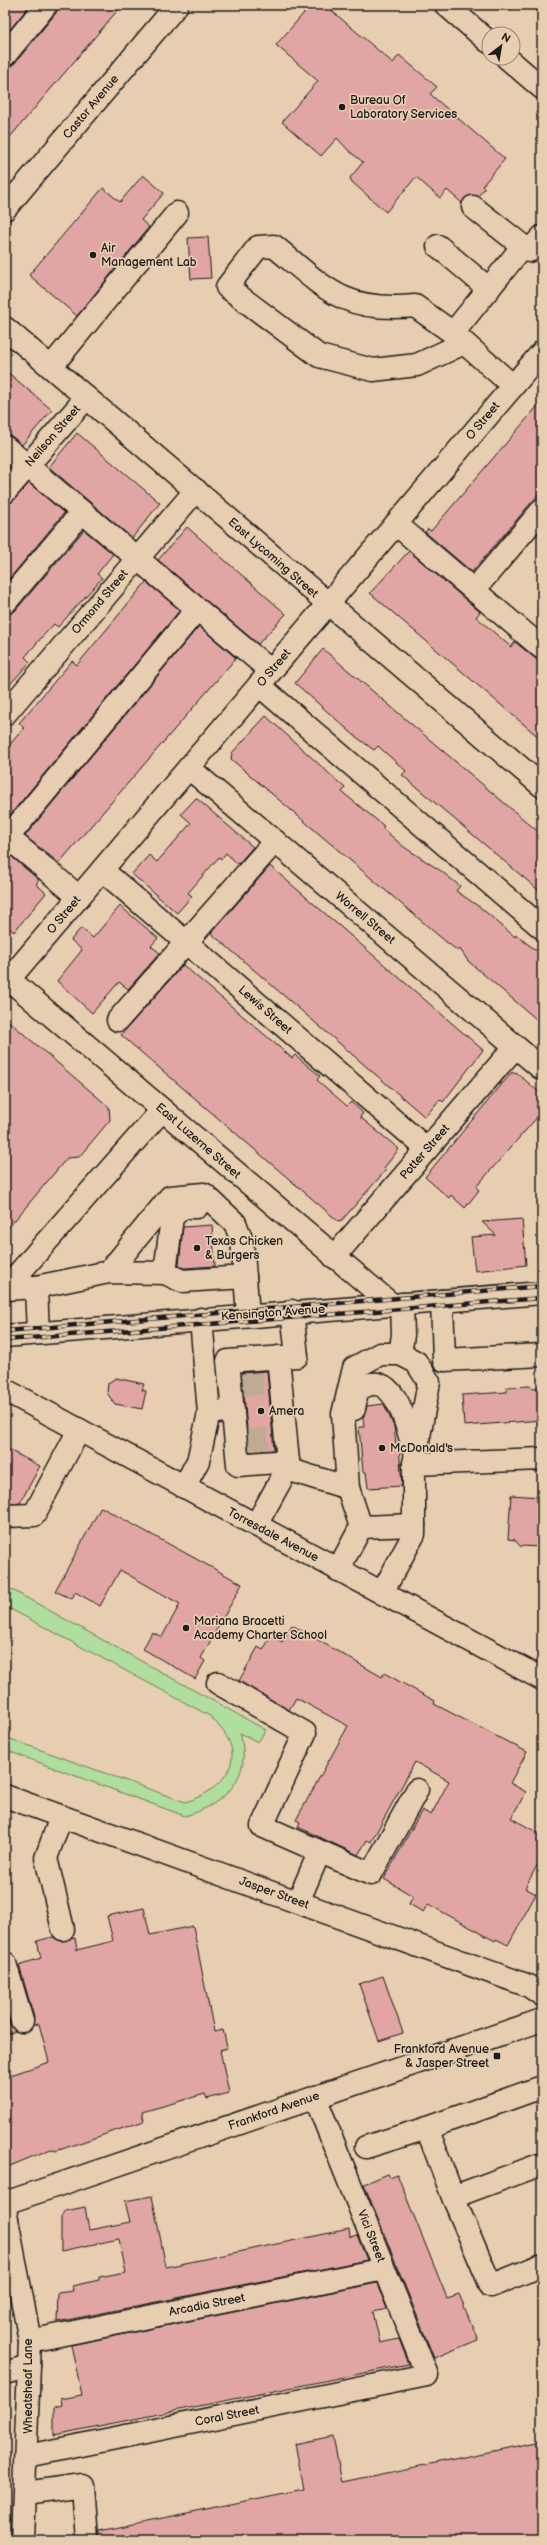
<svg xmlns="http://www.w3.org/2000/svg" width="547" height="2545" font-family="'Balsamiq Sans',sans-serif">
	<style>
		.green { fill: #afde9e; stroke: #667d5d }
		.building { fill: #e1a6a4; stroke: #1c1c1c }
		.lines { fill: none; stroke-linecap: round; stroke-linejoin: round }
		.minor-tunnel { stroke: #bfaa92; stroke-width: 22; stroke-dasharray: 22 11; stroke-linecap: butt }
		.minor-casing { stroke: #1c1c1c; stroke-width: 25 }
		.major-casing { stroke: #1c1c1c; stroke-width: 25 }
		.minor { stroke: #e8ceb0; stroke-width: 22 }
		.major { stroke: #e8ceb0; stroke-width: 22 }
		.rail-casing { stroke: #1c1c1c; stroke-width: 4.5 }
		.rail { stroke: #e8ceb0; stroke-width: 3; stroke-dasharray: 9; stroke-linecap: butt }
		.poi-dot { fill: #1c1c1c; stroke: #e8ceb0; stroke-width: 1.5 }
		.labels { text-anchor: middle; dominant-baseline: central; stroke-width: 3.5; stroke-linejoin: round; paint-order: stroke }
		.poi-label { font-size: 12px; fill: #1c1c1c; stroke: #e8ceb0; text-anchor: start }
		.street-label { font-size: 12px; fill: #1c1c1c; stroke: #e8ceb0 }
	</style>
	<rect width="100%" height="100%" fill="#e8ceb0"/>
	<filter id="ink" filterUnits="userSpaceOnUse"><feTurbulence type="fractalNoise" baseFrequency=".025" numOctaves="2"/><feDisplacementMap in="SourceGraphic" scale="8" xChannelSelector="R" yChannelSelector="G"/><feConvolveMatrix kernelMatrix="1 2 1 2 8 2 1 2 1" color-interpolation-filters="sRGB"/></filter>
	<g filter="url(#ink)">
		<path class="green" d="M5,1586L266,1730L258,1742L240,1733C253,1777 226,1804 185,1816L5,1750V1737L185,1802C208,1796 238,1775 231,1747C228,1735 218,1725 210,1716L5,1606Z"/>
		<g class="building">
			<path d="M5,5H30L7,33L5,32Z"/>
			<path d="M58,5H122L5,143V69L15,63L56,13Z"/>
			<path d="M311,5H325L393,63L399,55L437,87L430,94L505,159L482,186L485,188L478,196H468L462,203L447,190L440,198L416,177L386,212L352,182L350,178L363,162L349,151L337,138L321,156L282,122L318,81L276,45Z"/>
			<path d="M143,175L164,193L141,220L149,227L77,316L29,275L103,188L120,202Z"/>
			<path d="M208,237L211,278L191,279L188,238Z"/>
			<path d="M5,370L52,410L22,445L13,437L5,435Z"/>
			<path d="M542,401V490L472,572L425,532L428,529L431,531Z"/>
			<path d="M77,433L160,503L132,538L49,467Z"/>
			<path d="M29,483L64,513L5,584V504L14,500Z"/>
			<path d="M187,527L286,614L258,644L158,560Z"/>
			<path d="M84,530L113,554L97,574L102,578L58,627L54,624L42,637L25,657L30,662L5,690V615L15,611Z"/>
			<path d="M409,551L480,612L476,617L511,647L515,642L542,664V740L370,593Z"/>
			<path d="M146,582L180,610L5,821V750L24,728L19,723L72,661L77,665Z"/>
			<path d="M199,626L236,658L59,863L25,836Z"/>
			<path d="M323,649L542,835V893L402,775L406,771L378,746L374,750L355,736L295,683Z"/>
			<path d="M266,716L345,788L342,792L384,826L382,828L404,847L441,871L460,886L456,891L481,908L515,937L516,935L542,955L538,961L540,962L538,965L542,969V1024L468,961L460,949L458,951L445,941L231,759L232,753Z"/>
			<path d="M196,798L253,847L238,864L226,853L221,859L219,857L188,893L192,896L177,913L132,874L149,855L157,862L191,823L181,814Z"/>
			<path d="M5,851L39,880L36,884L46,893L14,932L5,925Z"/>
			<path d="M270,866L483,1050L443,1102L440,1099L425,1117L211,933Z"/>
			<path d="M120,906L158,938L151,946L160,953L128,989L119,982L92,1013L57,981L82,950L71,940L81,928L93,938Z"/>
			<path d="M183,965L292,1058L295,1055L320,1076L317,1080L347,1106L351,1102L363,1113L360,1117L399,1149L384,1168L386,1170L342,1220L338,1221L121,1035Z"/>
			<path d="M5,1018L109,1107L110,1120L79,1157L67,1158L5,1232Z"/>
			<path d="M512,1072L515,1074L516,1072L542,1095V1104L536,1111L540,1114L476,1187L479,1190L465,1208L451,1195L449,1198L425,1177Z"/>
			<path d="M522,1219L526,1265L475,1271L471,1237L496,1235L482,1222Z"/>
			<path d="M212,1225L215,1266L184,1268L179,1266L183,1227Z"/>
			<path d="M267,1371L274,1450L249,1452L242,1373Z"/>
			<path d="M116,1378L144,1384L142,1390L146,1391L142,1409L115,1404L107,1393L108,1383Z"/>
			<path d="M531,1386L532,1388L542,1387V1420L464,1426L462,1395L507,1392V1387Z"/>
			<path d="M384,1404L394,1427L396,1444L399,1445L402,1486L368,1488L366,1472H363L359,1427H364L363,1418L367,1406Z"/>
			<path d="M5,1448L40,1466L20,1503H5Z"/>
			<path d="M511,1495L542,1497V1547L520,1546L515,1540L508,1539Z"/>
			<path d="M101,1507L242,1584L201,1658L205,1661L195,1679L143,1649L152,1632L162,1637L180,1604L120,1570L100,1606L75,1592L72,1599L55,1591Z"/>
			<path d="M292,1625L382,1677L384,1673L435,1701L434,1704L527,1752L510,1783L526,1792L511,1818L542,1835V1856L525,1888L536,1894L508,1945L496,1939L495,1941L428,1904L423,1912L409,1904L413,1896L384,1879L422,1810L431,1815L449,1781L415,1762L371,1842L367,1840L358,1855L298,1827L300,1822L296,1820L348,1726L296,1698L289,1710L239,1681L258,1647L263,1650L271,1636L282,1642Z"/>
			<path d="M144,1908L150,1935L193,1926L214,2032L223,2030L225,2038L227,2048L220,2050L229,2093L207,2099L205,2094L142,2112L144,2121L56,2151L51,2149L5,2168V2077L49,2062L39,2024L33,2025L34,2017L19,1965L41,1958L37,1941L53,1937L60,1941L75,1938L77,1950L113,1941L107,1916Z"/>
			<path d="M383,1976L403,2033L379,2041L359,1984Z"/>
			<path d="M5,2007L10,2025L16,2031L5,2035Z"/>
			<path d="M388,2174L390,2177L397,2174L447,2298L459,2294L478,2340L434,2358L364,2184Z"/>
			<path d="M152,2196L166,2267L349,2229L350,2237L357,2235L367,2260L57,2322L58,2293L73,2291L72,2286L99,2280V2277L126,2272L119,2239L61,2251V2218L65,2211L85,2207L89,2230L130,2222L125,2201Z"/>
			<path d="M377,2283L387,2309L373,2312L380,2343L399,2339L409,2364L54,2435V2407L62,2405L61,2399L82,2395L71,2345Z"/>
			<path d="M333,2436L342,2482L542,2441V2540H99V2531L304,2489L295,2444Z"/>
		</g>
		<g class="lines">
			<g class="minor-tunnel">
				<path d="M241,1385L276,1383"/>
				<path d="M246,1440L281,1437"/>
			</g>
			<g class="minor-casing">
				<g id="minor">
					<path d="M5,55L46,5"/>
					<path d="M473,207L529,251L542,237"/>
					<path d="M438,246L489,289"/>
					<path d="M5,328L542,786"/>
					<path d="M453,333L415,306C343,313 325,288 274,246L258,247L227,287L319,356L373,370L417,365L464,343"/>
					<path d="M51,367L177,213"/>
					<path d="M513,386L453,333L523,246"/>
					<path d="M5,447L271,671"/>
					<path d="M5,492L86,398"/>
					<path d="M396,524L542,648"/>
					<path d="M474,590L542,510"/>
					<path d="M5,603L82,512"/>
					<path d="M259,685L542,928"/>
					<path d="M5,714L196,490"/>
					<path d="M189,768L542,1069"/>
					<path d="M5,835L79,897"/>
					<path d="M8,837L197,609"/>
					<path d="M102,870L427,1149"/>
					<path d="M5,976L392,1305"/>
					<path d="M5,984L542,352"/>
					<path d="M118,1020L275,841"/>
					<path d="M334,1257L515,1047"/>
					<path d="M165,1273L172,1217L183,1207H197"/>
					<path d="M245,1277L248,1315"/>
					<path d="M36,1287L38,1333"/>
					<path d="M5,1289L36,1287L109,1272L165,1273L182,1281L245,1277L242,1241L235,1223L204,1194L170,1197L109,1272"/>
					<path d="M5,1289L162,1110"/>
					<path d="M442,1301L444,1360L542,1355"/>
					<path d="M201,1319L209,1413"/>
					<path d="M5,1336L542,1293"/>
					<path d="M400,1354L403,1335L402,1304"/>
					<path d="M278,1357L288,1461L238,1465L228,1361L297,1356L292,1311"/>
					<path d="M354,1409L357,1391C393,1363 407,1425 413,1448"/>
					<path d="M287,1469L348,1488"/>
					<path d="M184,1487L198,1461L209,1413L233,1410"/>
					<path d="M5,1516L34,1515L79,1430"/>
					<path d="M256,1525L287,1469L288,1461"/>
					<path d="M361,1527L414,1525"/>
					<path d="M338,1570L361,1527L348,1488L343,1414L354,1368L380,1354H400L416,1362L429,1382L414,1464"/>
					<path d="M382,1593L414,1534V1464L542,1459"/>
					<path d="M218,1683L305,1733L262,1826L371,1874L417,1790"/>
					<path d="M5,1796L529,1986L542,1995"/>
					<path d="M61,1817L46,1858L63,1929"/>
					<path d="M298,1902L319,1853"/>
					<path d="M5,1963L22,2021"/>
					<path d="M427,2128L453,2197L542,2164"/>
					<path d="M366,2147L427,2128L542,2087"/>
					<path d="M453,2197L491,2286L542,2265"/>
					<path d="M5,2209L30,2341L22,2540"/>
					<path d="M30,2341L384,2269"/>
					<path d="M5,2373L29,2366"/>
					<path d="M27,2456L427,2375L315,2097"/>
					<path d="M25,2493L83,2485L87,2540"/>
				</g>
			</g>
			<g class="major-casing">
				<g id="major">
					<path d="M446,5L489,42"/>
					<path d="M507,58L542,88"/>
					<path d="M5,209L177,5"/>
					<path d="M5,1390L542,1679"/>
					<path d="M5,2203L542,2020"/>
				</g>
			</g>
			<use href="#minor" class="minor"/>
			<use href="#major" class="major"/>
			<g class="rail-casing">
				<g id="rail">
					<path d="M5,1331L542,1286"/>
					<path d="M5,1340L542,1298"/>
				</g>
			</g>
			<use href="#rail" class="rail"/>
		</g>
	</g>
	<g class="poi-dot">
		<circle cx="342" cy="107" r="4"/>
		<circle cx="93" cy="255" r="4"/>
		<circle cx="197" cy="1248" r="4"/>
		<circle cx="261" cy="1411" r="4"/>
		<circle cx="382" cy="1448" r="4"/>
		<circle cx="186" cy="1628" r="4"/>
		<rect x="493" y="2052" width="8" height="8" rx="2"/>
	</g>
	<g class="labels">
		<g class="poi-label">
			<text x="350" y="100">Bureau Of<tspan x="350" dy="14">Laboratory Services</tspan></text>
			<text x="101" y="248">Air<tspan x="101" dy="14">Management Lab</tspan></text>
			<text x="205" y="1241">Texas Chicken<tspan x="205" dy="14">&amp; Burgers</tspan></text>
			<text x="269" y="1411">Amera</text>
			<text x="390" y="1448">McDonald's</text>
			<text x="194" y="1621">Mariana Bracetti<tspan x="194" dy="14">Academy Charter School</tspan></text>
			<text x="489" y="2049" text-anchor="end">Frankford Avenue<tspan x="489" dy="14">&amp; Jasper Street</tspan></text>
		</g>
		<g class="street-label">
			<text transform="translate(91 107) rotate(-50)">Castor Avenue</text>
			<text transform="translate(483 421) rotate(-50)">O Street</text>
			<text transform="translate(53 436) rotate(-49)">Neilson Street</text>
			<text transform="translate(273 558) rotate(41)">East Lycoming Street</text>
			<text transform="translate(100 602) rotate(-50)">Ormond Street</text>
			<text transform="translate(274 668) rotate(-50)">O Street</text>
			<text transform="translate(64 915) rotate(-50)">O Street</text>
			<text transform="translate(365 918) rotate(40)">Worrell Street</text>
			<text transform="translate(265 1010) rotate(41)">Lewis Street</text>
			<text transform="translate(198 1141) rotate(41)">East Luzerne Street</text>
			<text transform="translate(425 1152) rotate(-49)">Potter Street</text>
			<text transform="translate(273 1313) rotate(-4)">Kensington Avenue</text>
			<text transform="translate(273 1535) rotate(28)">Torresdale Avenue</text>
			<text transform="translate(274 1893) rotate(20)">Jasper Street</text>
			<text transform="translate(274 2111) rotate(-19)">Frankford Avenue</text>
			<text transform="translate(371 2236) rotate(68)">Vici Street</text>
			<text transform="translate(207 2305) rotate(-11)">Arcadia Street</text>
			<text transform="translate(28 2386) rotate(-90)">Wheatsheaf Lane</text>
			<text transform="translate(227 2416) rotate(-11)">Coral Street</text>
		</g>
	</g>
	<rect width="547" height="2545" fill="none" stroke="#e8ceb0" stroke-width="20"/>
	<rect x="10" y="10" width="527" height="2525" fill="none" stroke="#1c1c1c" stroke-width="1.5" filter="url(#ink)"/>
	<g transform="translate(501 46) rotate(31)"><circle r="19" fill="#e8ceb0" stroke="#968775"/>
	<path d="M0-3L7 15L0 10L-7 15Z" fill="#1c1c1c"/>
	<text y="-6" font-size="11" font-weight="bold" text-anchor="middle" fill="#1c1c1c">N</text>
	</g>
</svg>
